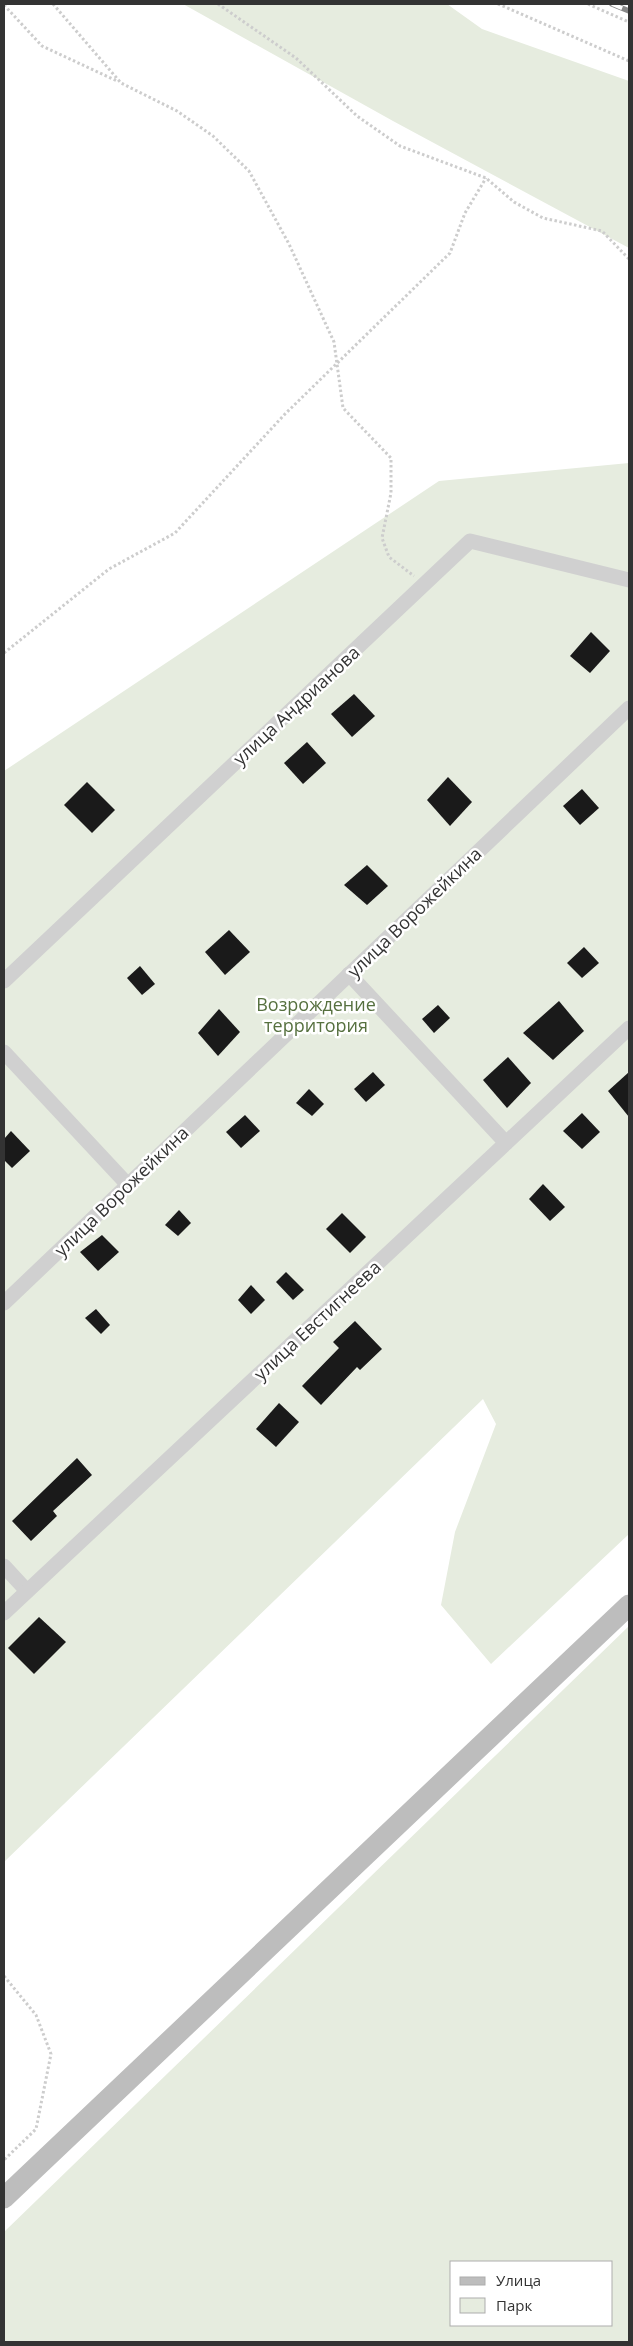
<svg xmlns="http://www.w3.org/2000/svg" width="633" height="2346" font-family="'Open Sans',sans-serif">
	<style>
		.green { fill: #e6ecdf; fill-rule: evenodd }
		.building { fill: #1a1a1a }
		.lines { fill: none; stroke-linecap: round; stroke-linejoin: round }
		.path { stroke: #cdcdcd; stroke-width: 3; stroke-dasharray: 2.5 2.5; stroke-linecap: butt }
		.minor { stroke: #d0d0d0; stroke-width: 15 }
		.secondary { stroke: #bdbdbd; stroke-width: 21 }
		.rail-casing { stroke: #888; stroke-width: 5.5 }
		.rail { stroke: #fff; stroke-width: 4; stroke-dasharray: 11; stroke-linecap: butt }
		.labels { text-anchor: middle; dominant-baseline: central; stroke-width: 5; stroke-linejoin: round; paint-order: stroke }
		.street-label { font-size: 18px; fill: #333; stroke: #fff }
		.park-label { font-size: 18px; fill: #56703f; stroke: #fff }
	</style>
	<rect width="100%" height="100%" fill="#fff"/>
	<g class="green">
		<path d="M183,4H447L482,29L629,81V248L393,121Z"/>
		<path d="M629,463V1534L491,1664L441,1605L455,1532L496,1424L483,1399L4,1862V771L439,481Z"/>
		<path d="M629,1626V2342H4V2232ZM612,2262V2325H452V2262Z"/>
	</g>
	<g class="building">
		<path d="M591,632L610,651L590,673L570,656Z"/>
		<path d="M354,694L375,716L352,737L331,714Z"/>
		<path d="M307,742L326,763L303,784L284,763Z"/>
		<path d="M448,777L472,802L450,826L427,800Z"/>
		<path d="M87,782L115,810L92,833L64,805Z"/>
		<path d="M582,789L599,808L580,825L563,806Z"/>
		<path d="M367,865L388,886L367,905L344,885Z"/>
		<path d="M229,930L250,952L225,975L205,952Z"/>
		<path d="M584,947L599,963L582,978L567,963Z"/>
		<path d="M140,966L155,984L142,995L127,978Z"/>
		<path d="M559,1001L584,1031L553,1060L523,1033Z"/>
		<path d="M438,1005L450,1018L434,1033L422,1019Z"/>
		<path d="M219,1009L240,1032L218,1056L198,1033Z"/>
		<path d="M508,1057L531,1083L507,1108L483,1080Z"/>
		<path d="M373,1072L385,1085L366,1102L354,1089Z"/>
		<path d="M629,1072V1117L608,1091Z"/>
		<path d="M309,1089L324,1104L312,1116L296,1103Z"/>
		<path d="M582,1113L600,1132L582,1149L563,1131Z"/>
		<path d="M245,1115L260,1131L241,1148L226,1132Z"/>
		<path d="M11,1131L30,1151L12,1168L4,1160V1139Z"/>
		<path d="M543,1184L565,1207L550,1221L529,1199Z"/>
		<path d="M179,1210L191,1223L178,1236L165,1225Z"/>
		<path d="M342,1213L366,1237L350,1253L326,1229Z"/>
		<path d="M102,1235L119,1252L98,1271L80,1252Z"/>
		<path d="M286,1272L304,1290L293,1300L276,1282Z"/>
		<path d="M251,1285L265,1300L251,1314L238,1300Z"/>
		<path d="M96,1309L110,1325L101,1334L85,1318Z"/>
		<path d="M355,1321L382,1349L360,1370L357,1367L321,1405L302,1386L339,1348L333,1342Z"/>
		<path d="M279,1403L299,1422L276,1447L256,1429Z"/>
		<path d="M77,1458L92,1475L53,1511L57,1516L31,1541L12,1521Z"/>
		<path d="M39,1617L66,1642L34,1674L8,1648Z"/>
	</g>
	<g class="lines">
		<g class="path">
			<path d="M53,4L121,83L177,111L213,136L249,171L289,244L334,342L343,408L391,458V493L382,538L389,557L414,576"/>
			<path d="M218,4L296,58L357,116L400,146L486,178L514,202L543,218L602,231L629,259"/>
			<path d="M498,4L629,61"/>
			<path d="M588,4L629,22"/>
			<path d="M4,5L42,46L117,81"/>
			<path d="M4,653L109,569L175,533L285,414L450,253L465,213L486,178"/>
			<path d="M4,1976L36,2015L51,2054L36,2129L4,2160"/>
		</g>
		<g class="minor">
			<path d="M349,974L506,1143"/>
			<path d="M4,981L470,541L629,580"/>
			<path d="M4,1052L128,1185"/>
			<path d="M4,1303L629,708"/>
			<path d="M4,1566L27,1591"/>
			<path d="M4,1613L629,1028"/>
		</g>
		<path class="secondary" d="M4,2198L629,1605"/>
		<g class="rail-casing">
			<path id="rail" d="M612,4L629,11"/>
		</g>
		<use href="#rail" class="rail"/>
	</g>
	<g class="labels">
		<g class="street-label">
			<text transform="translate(296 705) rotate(-43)">улица Андрианова</text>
			<text transform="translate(414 912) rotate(-44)">улица Ворожейкина</text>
			<text transform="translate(121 1191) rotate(-44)">улица Ворожейкина</text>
			<text transform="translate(317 1320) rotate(-43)">улица Евстигнеева</text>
		</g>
		<g class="park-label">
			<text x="316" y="1004">Возрождение<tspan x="316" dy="21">территория</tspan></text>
		</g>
	</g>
	<rect width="633" height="2346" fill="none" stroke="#333333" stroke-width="10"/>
	<rect x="450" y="2261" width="162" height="65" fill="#ffffff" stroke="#adadad"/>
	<rect x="460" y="2277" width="25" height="8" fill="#bdbdbd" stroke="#adadad"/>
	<text x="496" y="2286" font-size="15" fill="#333333">Улица</text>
	<rect x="460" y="2298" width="25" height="15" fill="#e6ecdf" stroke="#adadad"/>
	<text x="496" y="2311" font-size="15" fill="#333333">Парк</text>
</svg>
